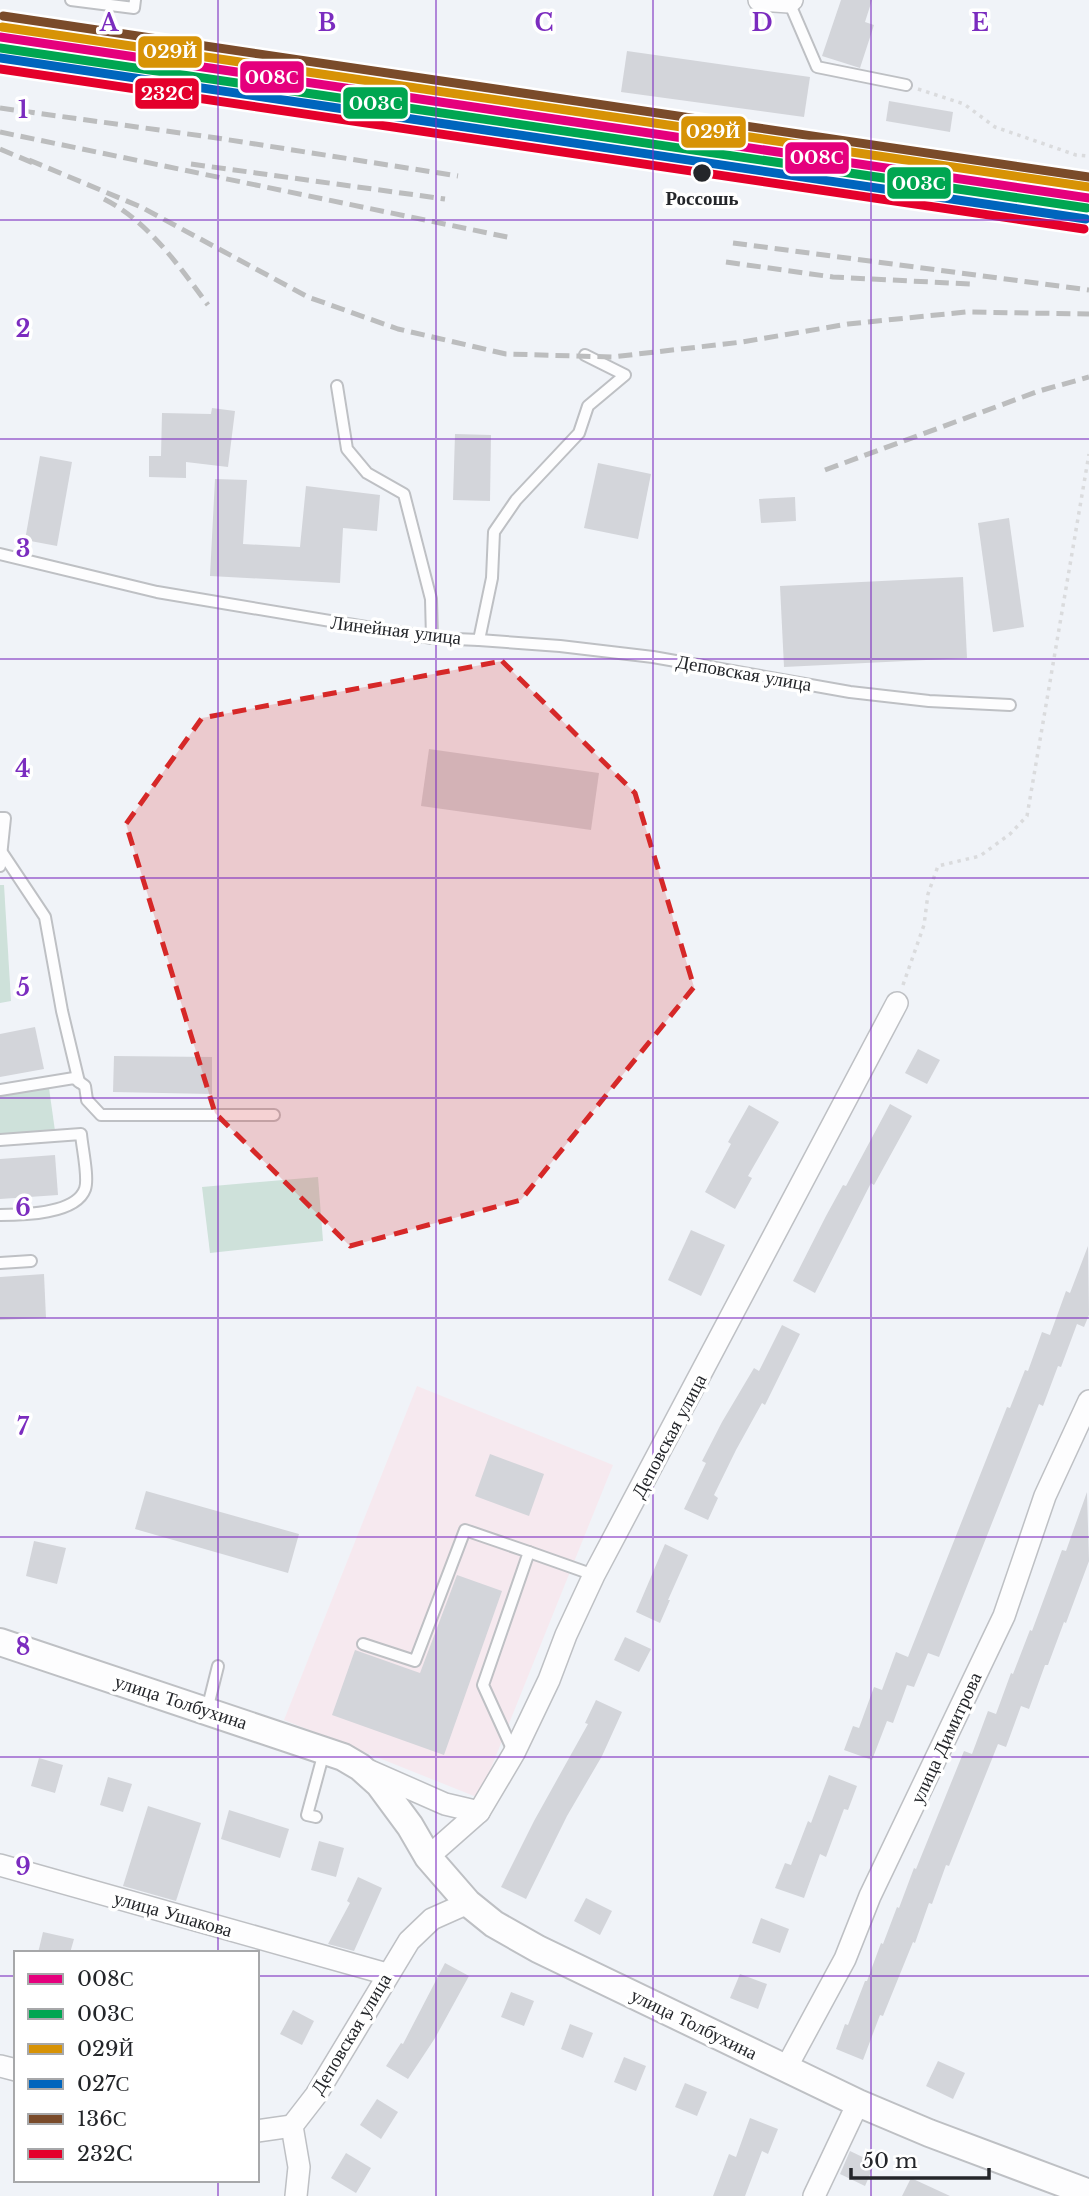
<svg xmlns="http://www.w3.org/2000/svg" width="1089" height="2196" font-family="'Libre Baskerville',serif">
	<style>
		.medical { fill: #f6e9ef }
		.green { fill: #cee1da }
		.building { fill: #d3d5da }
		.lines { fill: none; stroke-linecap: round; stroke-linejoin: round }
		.service-casing { stroke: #bec0c4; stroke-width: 14 }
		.minor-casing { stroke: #bec0c4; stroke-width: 24 }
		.tertiary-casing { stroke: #bec0c4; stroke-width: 30 }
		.path { stroke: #dadbdd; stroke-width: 3.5; stroke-dasharray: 3.5 5; stroke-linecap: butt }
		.service { stroke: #fdfdfe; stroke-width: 10 }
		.minor { stroke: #fdfdfe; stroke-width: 21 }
		.tertiary { stroke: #fdfdfe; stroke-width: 26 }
		.rail { stroke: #bcbdbe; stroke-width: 5; stroke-dasharray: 14 7; stroke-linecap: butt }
		.rail-1-casing { stroke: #fff; stroke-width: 14 }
		.rail-2-casing { stroke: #fff; stroke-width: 14 }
		.rail-3-casing { stroke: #fff; stroke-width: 14 }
		.rail-4-casing { stroke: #fff; stroke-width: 14 }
		.rail-5-casing { stroke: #fff; stroke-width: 14 }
		.rail-6-casing { stroke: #fff; stroke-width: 14 }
		.rail-1 { stroke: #e5007d; stroke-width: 9 }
		.rail-2 { stroke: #00a651; stroke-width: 9 }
		.rail-3 { stroke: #d79306; stroke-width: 9 }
		.rail-4 { stroke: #0065bd; stroke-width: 9 }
		.rail-5 { stroke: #7a4b2a; stroke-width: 9 }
		.rail-6 { stroke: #e4002b; stroke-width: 9 }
		.marked { fill: #d62828; fill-opacity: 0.2; stroke: #d62828; stroke-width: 5; stroke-dasharray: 14 9; stroke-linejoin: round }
		.grid { fill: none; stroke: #7b2cbf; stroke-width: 2; stroke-opacity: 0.55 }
		.stop-dot { fill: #24262a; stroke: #fff; stroke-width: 2.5 }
		.labels { text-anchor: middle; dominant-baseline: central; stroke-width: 7; stroke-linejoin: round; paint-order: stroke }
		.stop-label { font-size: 19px; font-weight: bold; fill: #24262a; stroke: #fff }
		.street-label { font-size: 19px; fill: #24262a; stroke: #fff }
		.grid-label { font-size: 23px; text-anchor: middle; font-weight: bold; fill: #7b2cbf; stroke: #fff; stroke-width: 7; stroke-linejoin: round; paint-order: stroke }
		.line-badge { stroke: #fff; stroke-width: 2.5 }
		.badge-label { font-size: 19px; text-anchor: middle; font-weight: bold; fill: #fff }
	</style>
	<rect width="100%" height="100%" fill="#f0f3f8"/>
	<path class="medical" d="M417,1386L613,1465L479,1798L284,1720Z"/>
	<g class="green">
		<path d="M0,885H4L11,1001L0,1003Z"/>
		<path d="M49,1088L55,1131L0,1137V1094Z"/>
		<path d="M318,1177L323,1241L210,1253L202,1187Z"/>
	</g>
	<g class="building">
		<path d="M841,0H872L865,22L874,25L860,68L822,56Z"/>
		<path d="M627,51L810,77L804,117L621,92Z"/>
		<path d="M889,101L953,112L950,132L886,121Z"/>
		<path d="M212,408L235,411L228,467L186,462V478L149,477V456H161L162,413L211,414Z"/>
		<path d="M455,434L491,435L490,501L453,500Z"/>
		<path d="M40,456L72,462L57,546L25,540Z"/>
		<path d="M598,463L651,474L638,539L584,528Z"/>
		<path d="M215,479L247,480L243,544L300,547L306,486L380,495L377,531L343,528L340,583L210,576Z"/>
		<path d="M795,497L796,521L761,523L759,499Z"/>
		<path d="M1009,518L1024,627L993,632L978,523Z"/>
		<path d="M963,577L967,658L784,667L780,586Z"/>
		<path d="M429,749L599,773L591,830L421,806Z"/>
		<path d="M35,1027L44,1069L0,1077V1034Z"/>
		<path d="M918,1049L940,1060L927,1084L905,1073Z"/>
		<path d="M114,1056L212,1057V1094L113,1092Z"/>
		<path d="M890,1104L912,1116L874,1185L871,1183L815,1293L793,1281L826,1216L843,1185L846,1186Z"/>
		<path d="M749,1105L779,1122L748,1176L752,1178L735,1209L705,1192L731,1144L728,1142Z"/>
		<path d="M55,1155L58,1195L0,1199V1159Z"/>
		<path d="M691,1230L725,1245L701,1296L668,1280Z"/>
		<path d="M1088,1246L1089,1315L1084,1327L1077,1324L1061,1367L1058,1366L1043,1406L1039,1404L939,1657L928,1653L914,1687L907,1685L893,1723L887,1721L872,1760L844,1750L853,1726L859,1728L874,1687L882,1690L896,1652L908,1657L1007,1407L1010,1408L1025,1370L1028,1371L1042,1332L1050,1335L1066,1291L1070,1293Z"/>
		<path d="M44,1274L46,1318L0,1320V1277Z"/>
		<path d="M782,1325L800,1334L765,1405L762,1403L736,1450L714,1495L718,1498L708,1520L684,1509L706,1463L702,1461L722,1422L754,1368L759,1371Z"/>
		<path d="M490,1454L544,1474L529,1516L475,1496Z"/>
		<path d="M146,1491L299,1534L288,1573L135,1529Z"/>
		<path d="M1087,1492L1089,1561L1066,1623L1064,1622L1048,1665H1045L1029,1709L1021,1706L1006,1747L998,1744L949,1866L946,1865L932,1904L929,1903L915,1943L913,1942L883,2016L880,2015L863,2060L836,2049L845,2024L848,2025L865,1981H867L881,1943L883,1944L897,1907L899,1908L914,1868L916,1869L964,1751L972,1754L988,1711L996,1714L1011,1673L1013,1674L1030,1630L1032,1631L1062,1550L1066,1551Z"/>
		<path d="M34,1541L66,1548L57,1584L26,1576Z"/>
		<path d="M665,1544L688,1555L668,1600H670L660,1623L636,1612Z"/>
		<path d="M457,1575L502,1591L444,1755L332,1715L355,1650L420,1673Z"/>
		<path d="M625,1637L651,1649L639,1672L614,1660Z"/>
		<path d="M596,1700L622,1712L602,1756L567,1816L526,1899L501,1887L534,1821L588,1724L585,1723Z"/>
		<path d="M39,1758L63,1765L55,1793L31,1786Z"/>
		<path d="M829,1775L857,1786L848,1810L844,1809L826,1857L820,1854L804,1898L775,1888L785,1863L791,1865L808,1821L811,1823Z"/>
		<path d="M108,1777L132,1784L123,1812L100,1805Z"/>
		<path d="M148,1806L201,1823L176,1901L123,1886Z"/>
		<path d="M229,1810L289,1829L280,1858L221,1839Z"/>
		<path d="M319,1841L344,1848L336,1877L311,1870Z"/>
		<path d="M358,1877L382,1888L354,1951L328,1944L350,1903L347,1901Z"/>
		<path d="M586,1898L612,1911L600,1935L574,1921Z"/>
		<path d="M761,1918L789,1929L780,1953L752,1943Z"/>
		<path d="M43,1932L74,1939L70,1953H38Z"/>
		<path d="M445,1963L469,1976L435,2038L408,2079L386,2066L401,2043L403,2044Z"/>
		<path d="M740,1974L767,1984L758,2009L730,1998Z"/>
		<path d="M511,1992L534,2001L524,2026L501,2017Z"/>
		<path d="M293,2010L314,2021L302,2045L280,2034Z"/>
		<path d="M570,2024L593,2033L583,2058L561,2049Z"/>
		<path d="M624,2057L646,2066L636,2091L614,2082Z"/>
		<path d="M938,2061L965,2073L953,2099L926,2086Z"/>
		<path d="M685,2083L707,2092L697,2116L675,2107Z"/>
		<path d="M377,2099L398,2112L381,2139L360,2125Z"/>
		<path d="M750,2118L778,2129L768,2154L762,2151L745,2196H713L729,2154L736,2157Z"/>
		<path d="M850,2151L875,2163L865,2186L840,2174Z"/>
		<path d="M346,2153L371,2168L356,2193L331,2178Z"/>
		<path d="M911,2178L950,2196H902Z"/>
	</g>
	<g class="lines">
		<g class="service-casing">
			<g id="service">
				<path d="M71,0L134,8L135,0"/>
				<path d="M789,2L817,67L906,85"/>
				<path d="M337,386L347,449L367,473L404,494L431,599L432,638"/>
				<path d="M0,554L157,592L432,638L479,640L492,578L494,532L516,500L579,433L588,406L625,375L585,355"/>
				<path d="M479,640L560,646L653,657L850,692L929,701L1010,705"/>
				<path d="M0,818H5L0,866"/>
				<path d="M3,854L45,917L62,1011L79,1082"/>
				<path d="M0,1090L74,1078L85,1086L87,1100L101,1115H274"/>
				<path d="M0,1140L81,1134C82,1147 89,1178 85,1189C76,1214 23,1215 0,1215"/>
				<path d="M0,1263L31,1261"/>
				<path d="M363,1644L415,1661L465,1530L529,1552"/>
				<path d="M207,1710L218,1666"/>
				<path d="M514,1753L483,1685L529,1552L594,1575"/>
				<path d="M316,1817L307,1815L324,1752"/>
			</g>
		</g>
		<g class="minor-casing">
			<g id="minor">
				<path d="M759,0L789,2L792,0"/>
				<path d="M370,1771L445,1804L479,1812"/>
				<path d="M428,1857L479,1812L514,1753L549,1680L566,1635L594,1575L897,1003"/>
				<path d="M0,1865L387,1974"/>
				<path d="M0,2066L16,2070"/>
				<path d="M786,2068L845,1959L870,1896L1004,1616L1045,1496L1089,1401"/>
				<path d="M257,2131L292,2126"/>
				<path d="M296,2196L299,2167L292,2126L316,2095L409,1941L432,1919L468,1903"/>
				<path d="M814,2196L858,2103"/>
			</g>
		</g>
		<g class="tertiary-casing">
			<path id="tertiary" d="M0,1642L343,1757L360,1767L379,1784L410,1826L428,1857L468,1903L494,1924L538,1949L858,2103L929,2133L1089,2193"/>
		</g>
		<g class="path">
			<path d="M918,89L964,104L995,127L1076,155L1089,156"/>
			<path d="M903,985L924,925L928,894L938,866L980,856L1010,834L1027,816L1089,454"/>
		</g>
		<use href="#service" class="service"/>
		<use href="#minor" class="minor"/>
		<use href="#tertiary" class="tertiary"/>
		<g class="rail">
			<path d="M0,108L217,138L458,176"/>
			<path d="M0,132L512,238"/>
			<path d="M0,149L38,165"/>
			<path d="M29,160L141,207L308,297L398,329L506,354L612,357L742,342L848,324L966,312L1089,314"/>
			<path d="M191,164L445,199"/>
			<path d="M104,199C149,222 178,265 208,305"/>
			<path d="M733,243L1089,290"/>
			<path d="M726,262L833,277L970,284"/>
			<path d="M825,470L1039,391L1089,377"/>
		</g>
		<g class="rail-1-casing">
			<path id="rail-1" d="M0,37L1089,198"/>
		</g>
		<g class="rail-2-casing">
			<path id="rail-2" d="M0,48L1087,208"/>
		</g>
		<g class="rail-3-casing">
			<path id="rail-3" d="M2,27L1089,187"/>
		</g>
		<g class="rail-4-casing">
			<path id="rail-4" d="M0,58L1086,219"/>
		</g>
		<g class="rail-5-casing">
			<path id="rail-5" d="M3,16L1089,177"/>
		</g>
		<g class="rail-6-casing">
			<path id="rail-6" d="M0,69L1084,229"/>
		</g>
		<use href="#rail-1" class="rail-1"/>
		<use href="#rail-2" class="rail-2"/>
		<use href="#rail-3" class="rail-3"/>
		<use href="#rail-4" class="rail-4"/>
		<use href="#rail-5" class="rail-5"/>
		<use href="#rail-6" class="rail-6"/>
	</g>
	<path class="marked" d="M502,661L635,793L694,987L521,1200L350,1246L215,1113L126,824L202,718Z"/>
	<path class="grid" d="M218,0V1953M436,0V2196M653,0V2196M871,0V2196M0,220H1089M0,439H1089M0,659H1089M0,878H1089M0,1098H1089M0,1318H1089M0,1537H1089M0,1757H1089M0,1976H16M257,1976H1089M218,2180V2196"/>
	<circle class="stop-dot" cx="702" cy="173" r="10"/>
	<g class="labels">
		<g class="stop-label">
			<text x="702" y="198">Россошь</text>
		</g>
		<g class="street-label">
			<text transform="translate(396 630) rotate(7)">Линейная улица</text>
			<text transform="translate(744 673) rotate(10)">Деповская улица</text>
			<text transform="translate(669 1436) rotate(-62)">Деповская улица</text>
			<text transform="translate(181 1702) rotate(18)">улица Толбухина</text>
			<text transform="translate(946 1738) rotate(-65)">улица Димитрова</text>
			<text transform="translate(173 1914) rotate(16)">улица Ушакова</text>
			<text transform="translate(694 2024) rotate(26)">улица Толбухина</text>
			<text transform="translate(351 2034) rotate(-59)">Деповская улица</text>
		</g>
	</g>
	<g class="grid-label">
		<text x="109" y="31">A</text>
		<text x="327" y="31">B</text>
		<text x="544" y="31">C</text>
		<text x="762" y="31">D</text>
		<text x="980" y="31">E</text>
		<text x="23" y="118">1</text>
		<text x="23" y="337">2</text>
		<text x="23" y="557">3</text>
		<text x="23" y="777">4</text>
		<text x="23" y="996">5</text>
		<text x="23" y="1216">6</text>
		<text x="23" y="1435">7</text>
		<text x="23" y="1655">8</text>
		<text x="23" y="1875">9</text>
	</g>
	<g class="line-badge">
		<rect x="137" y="35" width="66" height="34" rx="7" fill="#d79306"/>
		<rect x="239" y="60" width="66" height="34" rx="7" fill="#e5007d"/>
		<rect x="134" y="77" width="66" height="33" rx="7" fill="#e4002b"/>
		<rect x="342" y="86" width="67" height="34" rx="7" fill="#00a651"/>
		<rect x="680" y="115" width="67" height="34" rx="7" fill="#d79306"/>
		<rect x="784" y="141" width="66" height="34" rx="7" fill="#e5007d"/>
		<rect x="886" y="166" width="66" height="34" rx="7" fill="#00a651"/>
	</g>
	<g class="badge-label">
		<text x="170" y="58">029Й</text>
		<text x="272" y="84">008С</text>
		<text x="167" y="100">232C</text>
		<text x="376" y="110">003С</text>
		<text x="713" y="138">029Й</text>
		<text x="817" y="164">008С</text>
		<text x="919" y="190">003С</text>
	</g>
	<rect x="14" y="1951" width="245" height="231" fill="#ffffff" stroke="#a7a8aa" stroke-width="2"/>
	<rect x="28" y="1974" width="35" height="10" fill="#e5007d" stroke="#a7a8aa" stroke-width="2"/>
	<text x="77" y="1986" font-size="21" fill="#24262a">008С</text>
	<rect x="28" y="2009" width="35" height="10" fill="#00a651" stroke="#a7a8aa" stroke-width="2"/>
	<text x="77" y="2021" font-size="21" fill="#24262a">003С</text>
	<rect x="28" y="2044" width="35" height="10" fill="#d79306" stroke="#a7a8aa" stroke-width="2"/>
	<text x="77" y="2056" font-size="21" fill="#24262a">029Й</text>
	<rect x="28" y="2079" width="35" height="10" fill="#0065bd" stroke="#a7a8aa" stroke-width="2"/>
	<text x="77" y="2091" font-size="21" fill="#24262a">027С</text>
	<rect x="28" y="2114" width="35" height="10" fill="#7a4b2a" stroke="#a7a8aa" stroke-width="2"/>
	<text x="77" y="2126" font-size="21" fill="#24262a">136С</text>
	<rect x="28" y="2149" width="35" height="10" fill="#e4002b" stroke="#a7a8aa" stroke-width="2"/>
	<text x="77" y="2161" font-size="21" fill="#24262a">232C</text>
	<path d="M851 2168v10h138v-10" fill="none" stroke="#24262a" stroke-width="3.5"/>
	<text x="862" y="2168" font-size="21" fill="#24262a" stroke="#ffffff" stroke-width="5" paint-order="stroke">50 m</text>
</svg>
